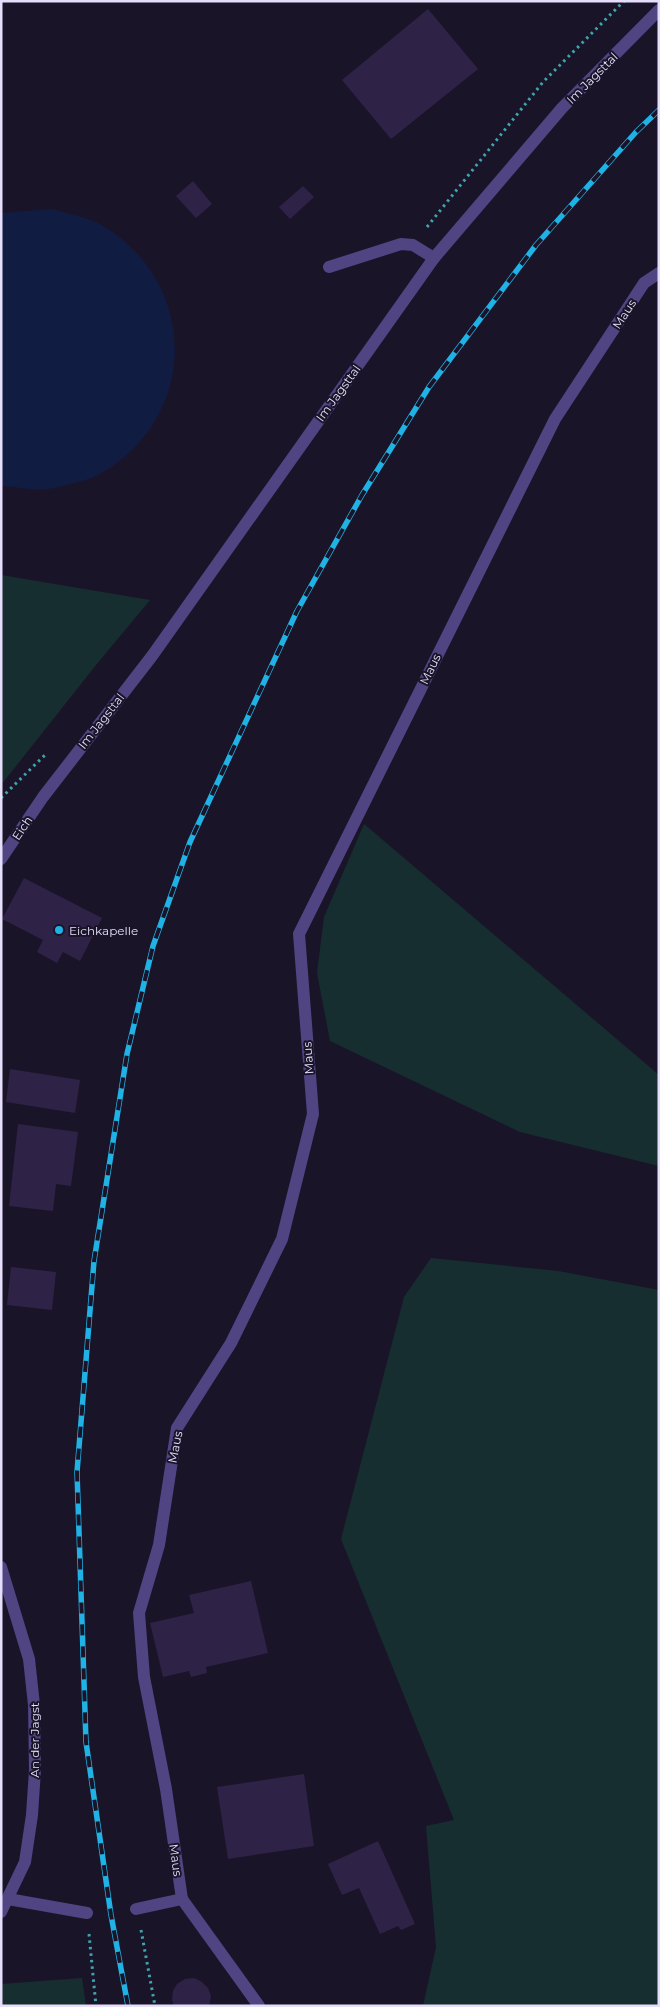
<svg xmlns="http://www.w3.org/2000/svg" width="660" height="2007" font-family="Montserrat,sans-serif">
	<style>
		.green { fill: #172e31 }
		.water { fill: #111c43 }
		.building { fill: #2f2247 }
		.lines { fill: none; stroke-linecap: round; stroke-linejoin: round }
		.path { stroke: #3fa4af; stroke-width: 3; stroke-dasharray: 2.5 4; stroke-linecap: butt }
		.minor { stroke: #504482; stroke-width: 12 }
		.rail-casing { stroke: #20b2e5; stroke-width: 5.5 }
		.rail { stroke: #1a1428; stroke-width: 4; stroke-dasharray: 11; stroke-linecap: butt }
		.poi-dot { fill: #20b2e5; stroke: #1a1428; stroke-width: 2 }
		.labels { text-anchor: middle; dominant-baseline: central; stroke-width: 4; stroke-linejoin: round; paint-order: stroke }
		.street-label { font-size: 12px; fill: #e6defb; stroke: #1a1428 }
		.poi-label { font-size: 12px; fill: #e6defb; stroke: #1a1428; text-anchor: start }
	</style>
	<rect width="100%" height="100%" fill="#1a1428"/>
	<g class="green">
		<path d="M1,575L150,600L96,665L1,785Z"/>
		<path d="M364,824L659,1075V1166L520,1132L330,1041L317,973L324,917Z"/>
		<path d="M431,1258L558,1271L659,1290V2006H423L436,1947L426,1826L454,1820L341,1539L404,1297Z"/>
		<path d="M82,1978L86,2006H1V1984Z"/>
	</g>
	<path class="water" d="M53,209C68,214 87,217 100,224C203,284 199,425 92,478C87,480 80,481 74,483C66,485 57,488 48,489C34,491 18,487 3,486L1,485V213Z"/>
	<g class="building">
		<path d="M428,9L478,69L391,139L342,80Z"/>
		<path d="M193,181L212,204L196,218L176,196Z"/>
		<path d="M303,186L314,197L290,219L279,207Z"/>
		<path d="M24,878L102,918L80,961L63,952L57,963L37,952L43,940L2,919Z"/>
		<path d="M10,1069L80,1080L75,1113L6,1102Z"/>
		<path d="M18,1124L78,1132L71,1186L56,1184L53,1211L9,1206Z"/>
		<path d="M11,1267L56,1272L52,1310L7,1305Z"/>
		<path d="M251,1581L268,1653L206,1667L207,1673L191,1677L189,1671L163,1677L150,1623L194,1613L189,1595Z"/>
		<path d="M304,1774L314,1846L228,1859L217,1787Z"/>
		<path d="M378,1841L415,1924L401,1930L398,1926L380,1934L359,1888L342,1895L328,1864Z"/>
		<path d="M194,1978L202,1982L208,1988L211,1996L209,2006H174L172,2000L173,1991L177,1984L185,1979Z"/>
	</g>
	<g class="lines">
		<g class="path">
			<path d="M427,227L543,82L624,1"/>
			<path d="M1,798L47,753"/>
			<path d="M141,1930L155,2006"/>
			<path d="M89,1934L96,2006"/>
		</g>
		<g class="minor">
			<path d="M329,267L401,244L413,245L434,258"/>
			<path d="M1,859L43,797L152,656L434,258L562,108L659,10"/>
			<path d="M1,1567L29,1659L34,1705L35,1770L32,1815L25,1862L1,1912"/>
			<path d="M8,1899L87,1913"/>
			<path d="M182,1899L259,2006"/>
			<path d="M136,1909L182,1899L166,1789L144,1677L139,1613L159,1545L177,1428L231,1343L282,1239L313,1114L299,934L555,419L644,283L659,273"/>
		</g>
		<g class="rail-casing">
			<path id="rail" d="M128,2006L111,1915L86,1742L77,1472L94,1261L127,1054L153,946L190,842L297,611L362,495L429,387L536,245L636,132L659,110"/>
		</g>
		<use href="#rail" class="rail"/>
	</g>
	<circle class="poi-dot" cx="59" cy="930" r="5"/>
	<g class="labels">
		<g class="street-label">
			<text transform="translate(592 78) rotate(-45)">Im Jagsttal</text>
			<text transform="translate(624 314) rotate(-57)">Maus</text>
			<text transform="translate(338 393) rotate(-54)">Im Jagsttal</text>
			<text transform="translate(430 669) rotate(-64)">Maus</text>
			<text transform="translate(101 721) rotate(-52)">Im Jagsttal</text>
			<text transform="translate(22 828) rotate(-56)">Eich</text>
			<text transform="translate(308 1058) rotate(-94)">Maus</text>
			<text transform="translate(175 1447) rotate(-79)">Maus</text>
			<text transform="translate(34 1740) rotate(-90)">An der Jagst</text>
			<text transform="translate(176 1860) rotate(82)">Maus</text>
		</g>
		<g class="poi-label">
			<text x="69" y="930">Eichkapelle</text>
		</g>
	</g>
	<rect width="660" height="2007" fill="none" stroke="#e6defb" stroke-width="5"/>
</svg>
